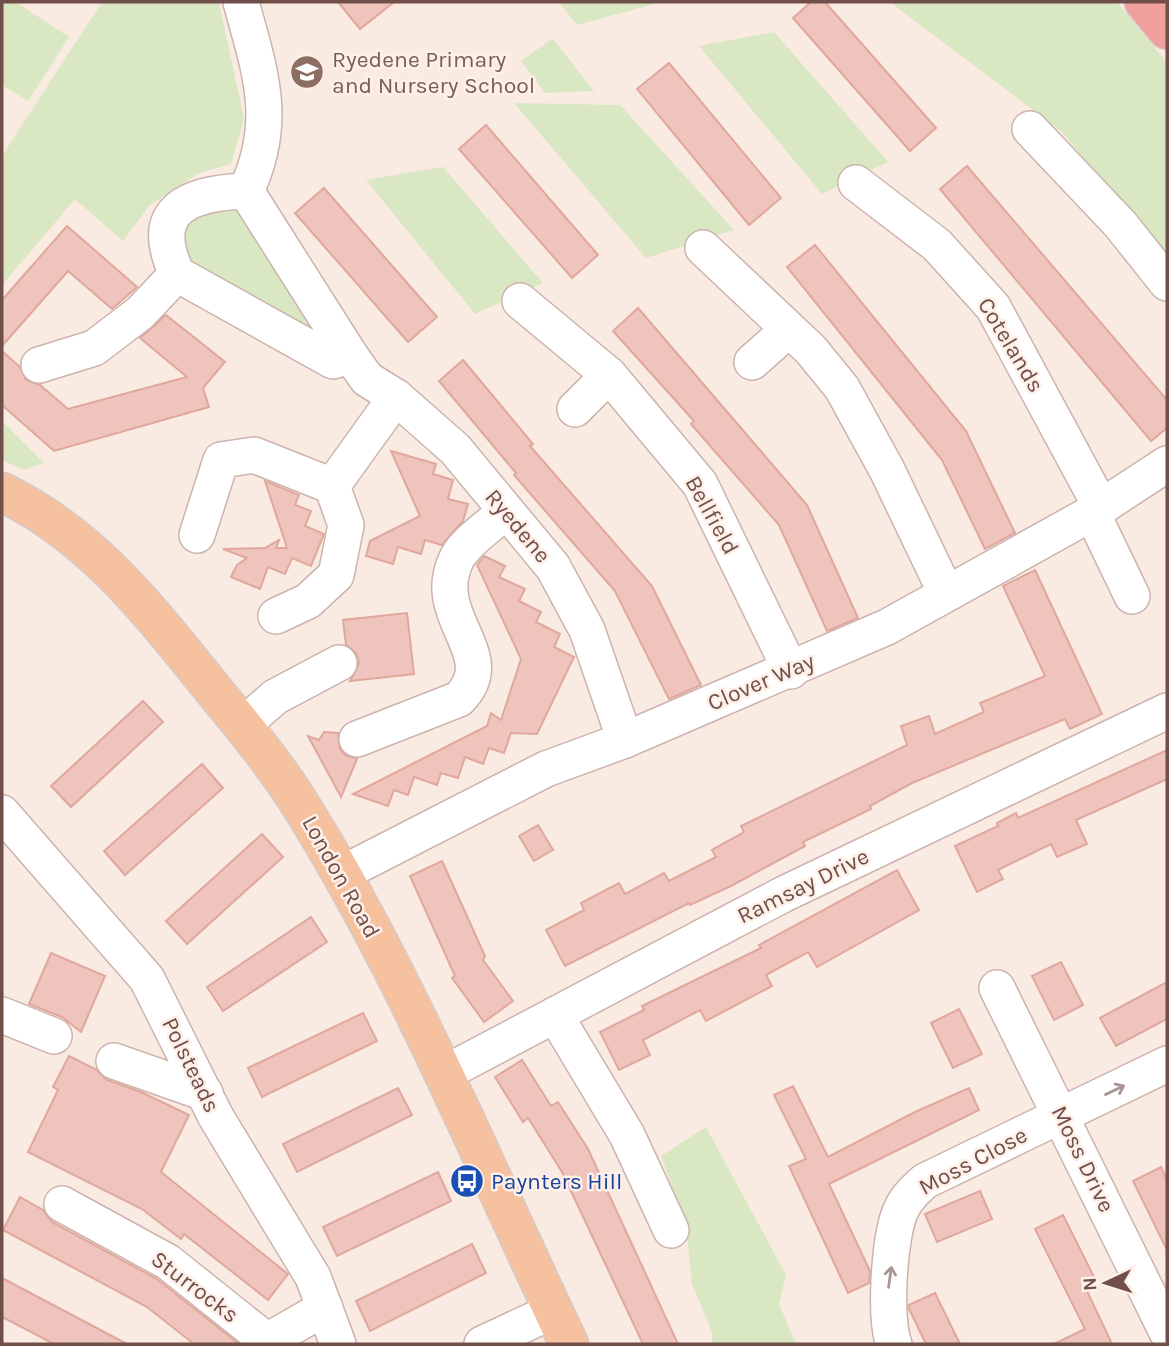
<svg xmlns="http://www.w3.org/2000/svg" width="1169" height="1346" font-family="Karla,sans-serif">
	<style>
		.green { fill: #d9e7c2 }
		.building { fill: #eec4bc; stroke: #e0a79d; stroke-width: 2 }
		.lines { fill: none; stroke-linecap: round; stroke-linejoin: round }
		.minor-casing { stroke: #cdb3ad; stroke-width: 38 }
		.major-casing { stroke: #d4cac9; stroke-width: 41 }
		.highway-casing { stroke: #d4cac9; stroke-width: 41 }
		.minor { stroke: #fff; stroke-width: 35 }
		.major { stroke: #f6c19e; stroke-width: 38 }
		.highway { stroke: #f19f9c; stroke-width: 38 }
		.oneway { stroke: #a99592 }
		.labels { text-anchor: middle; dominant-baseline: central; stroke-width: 5; stroke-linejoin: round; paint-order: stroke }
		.education-label { font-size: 23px; fill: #785e54; stroke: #fef0e8; text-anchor: start }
		.street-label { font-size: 23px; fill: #704f4a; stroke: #fef0e8 }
		.transit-label { font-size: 23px; fill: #164399; stroke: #fef0e8; text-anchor: start }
	</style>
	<rect width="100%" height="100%" fill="#faebe2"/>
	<g class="green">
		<path d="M2,2H16L69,37L28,101L2,85Z"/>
		<path d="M102,2H219L244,119L231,164L199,173L149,206L123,241L75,199L2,285V156Z"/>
		<path d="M559,2H662L577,25Z"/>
		<path d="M890,2H1117L1167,63V262L1062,132Z"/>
		<path d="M774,32L888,162L822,194L699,46Z"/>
		<path d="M553,38V39L594,91L545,93L521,61Z"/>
		<path d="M514,103L620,105L734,230L646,258Z"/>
		<path d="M443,167L543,283L475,314L366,180Z"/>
		<path d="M232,201L333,346L193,267L184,257V216Z"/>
		<path d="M2,421L44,463L24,470L2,460Z"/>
		<path d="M706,1127L786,1275L779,1304L796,1344H712V1332L692,1284L686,1225L661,1156Z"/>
	</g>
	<g class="building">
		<path d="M338,2H394L360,29Z"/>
		<path d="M811,2H825L936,128L910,151L793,18Z"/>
		<path d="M669,63L781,198L749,225L637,89Z"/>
		<path d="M486,125L598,255L572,278L459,149Z"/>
		<path d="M967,166L1167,400V428L1151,441L940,189Z"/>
		<path d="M324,188L437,317L408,342L295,213Z"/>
		<path d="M67,226L137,287L112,309L68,271L2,346V300Z"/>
		<path d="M815,245L966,431L1015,533L985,549L942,460L787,267Z"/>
		<path d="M638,308L807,505L858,618L827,631L779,525L691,424L694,421L613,331Z"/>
		<path d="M166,315L225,362L203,388L209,407L54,451L2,405V351L20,367L26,380L40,385L68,409L187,377L140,338Z"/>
		<path d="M463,360L533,444L530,446L652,586L701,685L669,699L615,591L514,475L516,473L439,381Z"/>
		<path d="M391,451L436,464L433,474L453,480L448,499L468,504L463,521L442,545L425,540L421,554L398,547L393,564L366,556L370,541L420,516Z"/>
		<path d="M265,481L299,495L295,505L311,511L305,526L324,534L311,566L292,558L285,574L268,567L260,589L231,577L237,565L247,558L223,549L265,548L279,540L276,548H287Z"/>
		<path d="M484,556L505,566L499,577L525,589L519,601L541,612L536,622L560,634L554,647L574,657L537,734L511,733L504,753L489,748L483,764L465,757L458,778L441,773L437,785L414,777L408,795L394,790L388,806L353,794L487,726L491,713L501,720L521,659L477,565Z"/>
		<path d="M1035,570L1102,714L1070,729L1065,719L912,783L870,806L871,809L803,842L805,846L731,886L690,905L689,903L565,966L546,930L584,910L581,903L619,883L625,894L664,873L669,881L716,857L712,850L744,832L741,826L907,745L901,726L929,716L935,734L984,712L980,703L1045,676L1003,586Z"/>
		<path d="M407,613L414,674L350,681L359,663L356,653L346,645L343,620Z"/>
		<path d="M143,701L163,722L71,807L51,786Z"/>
		<path d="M324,732L338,733L340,749L345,755L357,759L341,797L308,736L319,740Z"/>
		<path d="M1167,750V779L1076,820L1087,844L1057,857L1051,844L998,870L1003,879L977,892L955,846L998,826L997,823L1016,813L1018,818Z"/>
		<path d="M202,764L223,788L125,875L104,851Z"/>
		<path d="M538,825L553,850L534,861L519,836Z"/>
		<path d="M262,834L283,857L187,944L166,921Z"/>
		<path d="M442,861L485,956L483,960L513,1001L484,1022L452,978L455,976L410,876Z"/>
		<path d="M897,870L919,910L817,967L808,952L766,975L772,986L706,1021L700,1010L643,1040L650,1055L619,1070L600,1032L644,1010L642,1006L761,948L759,945Z"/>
		<path d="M311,917L327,942L223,1011L207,987Z"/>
		<path d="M51,953L105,976L81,1032L62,1017L29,1004Z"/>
		<path d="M1061,962L1083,1005L1054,1020L1032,976Z"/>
		<path d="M1167,982V1019L1116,1046L1100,1018Z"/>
		<path d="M959,1009L982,1054L953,1068L931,1023Z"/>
		<path d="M363,1013L377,1041L262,1097L248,1068Z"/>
		<path d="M69,1056L97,1070L107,1080L141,1092L189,1115L161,1172L288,1274L268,1300L184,1234L181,1239L142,1209L28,1152L58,1090L53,1087Z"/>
		<path d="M522,1060L551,1106L558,1102L588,1149L678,1344H643L562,1172L528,1118L523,1122L495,1077Z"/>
		<path d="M793,1086L828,1157L915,1112L969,1088L979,1110L829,1184L870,1271L869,1283L848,1293L789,1166L806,1159L774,1095Z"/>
		<path d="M398,1088L412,1115L297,1172L283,1144Z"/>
		<path d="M1161,1167L1167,1180V1250L1133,1181Z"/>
		<path d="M438,1172L451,1201L337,1256L323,1227Z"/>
		<path d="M980,1191L992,1219L937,1242L925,1214Z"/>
		<path d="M20,1197L43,1210L52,1222L157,1279L239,1344H194L147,1307L3,1230Z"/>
		<path d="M1063,1215L1098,1285L1087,1291L1112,1344H1054L1085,1329L1035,1229Z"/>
		<path d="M472,1244L486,1273L370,1331L356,1301Z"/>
		<path d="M2,1278L127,1344H54L2,1317Z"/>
		<path d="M935,1293L960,1344H926L909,1309V1305Z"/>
	</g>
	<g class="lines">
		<g class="minor-casing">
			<g id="minor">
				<path d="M241,2C260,72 279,121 246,191C190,193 146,208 177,274L333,361L350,355L367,379L396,397L455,449L553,567L587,630L625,740"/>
				<path d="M1030,129L1120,224L1167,283"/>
				<path d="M856,183L937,245L993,307L1101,507"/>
				<path d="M246,191L350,355"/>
				<path d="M703,248L811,350L842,388L887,470L946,593"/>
				<path d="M520,301L609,375L700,484L791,671"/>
				<path d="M752,362L788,330"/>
				<path d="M39,365L94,348L140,313L177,274"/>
				<path d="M575,409L609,375"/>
				<path d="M1092,513L1132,596"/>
				<path d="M197,535L221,460L254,455L332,486"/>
				<path d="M276,616L308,601L336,575L346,525L332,486L396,397"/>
				<path d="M242,726L275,697L339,663"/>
				<path d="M357,739L459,699C504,654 427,618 457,558C466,541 491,525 505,512"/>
				<path d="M2,813L147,979L216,1117L313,1277L338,1344"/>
				<path d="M341,874L546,769L625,740L887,627L1092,513L1167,464"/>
				<path d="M997,988L1167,1332"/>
				<path d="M2,1015L54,1036"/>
				<path d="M555,1015L627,1135L671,1230"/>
				<path d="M114,1061L205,1093"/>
				<path d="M445,1073L784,894L1167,711"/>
				<path d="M62,1204L168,1262L267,1341L325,1308"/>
				<path d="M482,1344L553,1311"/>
				<path d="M894,1344C884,1319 889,1235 901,1210C906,1198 915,1190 925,1181L1167,1064"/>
			</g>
		</g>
		<g class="major-casing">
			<path id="major" d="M2,492C83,531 140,598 195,667C230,711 268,754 298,801C406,973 482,1162 569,1344"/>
		</g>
		<g class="highway-casing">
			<path id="highway" d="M1144,2L1167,30"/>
		</g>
		<use href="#minor" class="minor"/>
		<use href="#major" class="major"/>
		<use href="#highway" class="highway"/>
	</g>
	<defs><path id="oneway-shaft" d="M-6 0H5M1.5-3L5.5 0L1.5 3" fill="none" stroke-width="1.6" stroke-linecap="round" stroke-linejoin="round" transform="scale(1.75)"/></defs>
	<g class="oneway">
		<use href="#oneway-shaft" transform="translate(1115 1090) rotate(-26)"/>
		<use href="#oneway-shaft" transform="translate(890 1277) rotate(-82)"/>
	</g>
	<defs>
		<g id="school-disc" transform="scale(1.75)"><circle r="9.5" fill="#8d6e63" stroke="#fef0e8"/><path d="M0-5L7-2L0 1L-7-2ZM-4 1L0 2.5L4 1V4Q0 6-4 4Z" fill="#fff"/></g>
		<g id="bus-disc" transform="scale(1.75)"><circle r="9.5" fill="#1a4fb4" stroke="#fef0e8"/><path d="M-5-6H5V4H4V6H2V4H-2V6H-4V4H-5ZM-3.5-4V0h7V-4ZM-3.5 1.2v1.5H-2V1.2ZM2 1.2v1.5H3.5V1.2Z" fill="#fff"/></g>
	</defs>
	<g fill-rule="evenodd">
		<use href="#school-disc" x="307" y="72"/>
		<use href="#bus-disc" x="467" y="1181"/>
	</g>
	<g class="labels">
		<g class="education-label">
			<text x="332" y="59">Ryedene Primary<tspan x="332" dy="26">and Nursery School</tspan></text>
		</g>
		<g class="street-label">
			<text transform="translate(1011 345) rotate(59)">Cotelands</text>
			<text transform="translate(712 515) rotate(61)">Bellfield</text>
			<text transform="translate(518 526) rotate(50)">Ryedene</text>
			<text transform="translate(761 682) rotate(-23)">Clover Way</text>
			<text transform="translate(341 877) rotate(61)">London Road</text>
			<text transform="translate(803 886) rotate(-26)">Ramsay Drive</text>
			<text transform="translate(191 1065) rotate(64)">Polsteads</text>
			<text transform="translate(1083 1159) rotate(64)">Moss Drive</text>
			<text transform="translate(973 1161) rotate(-28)">Moss Close</text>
			<text transform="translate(195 1287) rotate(37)">Sturrocks</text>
		</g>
		<g class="transit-label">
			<text x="491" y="1181">Paynters Hill</text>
		</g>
	</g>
	<rect width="1169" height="1346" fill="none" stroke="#704f4a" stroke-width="7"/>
	<g transform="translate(1106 1283) rotate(266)" stroke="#fef0e8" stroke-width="5" paint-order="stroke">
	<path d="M0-5L12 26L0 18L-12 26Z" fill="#704f4a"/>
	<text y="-10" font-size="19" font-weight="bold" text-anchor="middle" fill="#704f4a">N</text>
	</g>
</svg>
